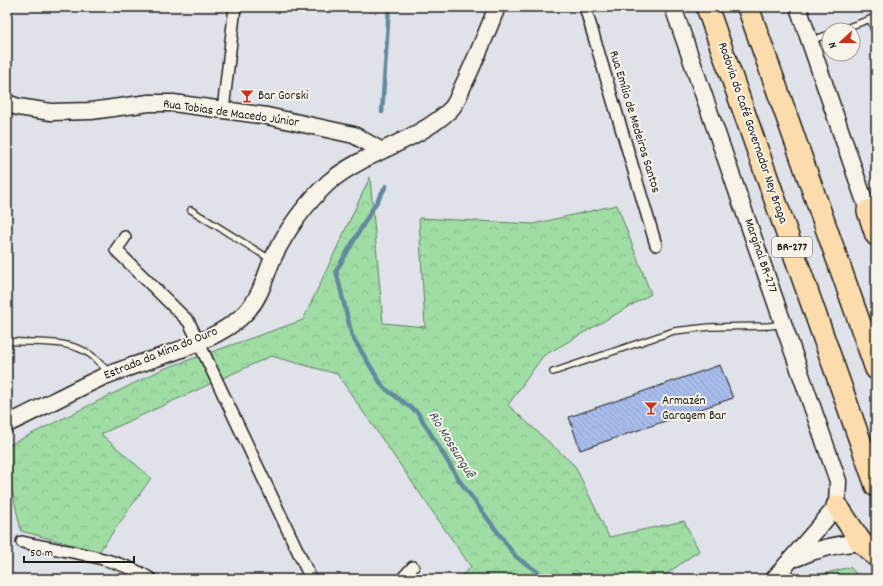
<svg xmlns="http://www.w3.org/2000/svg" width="883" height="586" font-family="Dekko,sans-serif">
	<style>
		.forest { fill: url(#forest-crowns); stroke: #5e7c60 }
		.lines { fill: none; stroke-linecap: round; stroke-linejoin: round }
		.stream { stroke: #64899e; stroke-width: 4.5 }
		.building { fill: url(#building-back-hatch); stroke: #1c1c1c }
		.lane-casing { stroke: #1c1c1c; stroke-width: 8 }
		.street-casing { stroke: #1c1c1c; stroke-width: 14 }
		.secondary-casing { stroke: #1c1c1c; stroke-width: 19 }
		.highway-casing { stroke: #1c1c1c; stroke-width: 24 }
		.lane { stroke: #f7f3e8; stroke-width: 5.5 }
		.street { stroke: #f7f3e8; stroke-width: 11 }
		.secondary { stroke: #f7f3e8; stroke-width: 16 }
		.highway { stroke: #fcdcac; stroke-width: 21 }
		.labels { text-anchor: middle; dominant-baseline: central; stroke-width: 4; stroke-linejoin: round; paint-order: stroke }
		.shield { fill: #f7f3e8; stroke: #5e5c59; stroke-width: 1 }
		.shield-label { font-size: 12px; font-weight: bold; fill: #1c1c1c }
		.poi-label { font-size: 13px; fill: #1c1c1c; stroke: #f7f3e8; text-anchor: start }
		.street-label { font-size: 13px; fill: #1c1c1c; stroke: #f7f3e8 }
		.water-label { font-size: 14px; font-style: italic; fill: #40535d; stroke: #f7f3e8 }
	</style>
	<defs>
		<pattern id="forest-crowns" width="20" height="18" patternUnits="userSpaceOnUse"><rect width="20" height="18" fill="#9fdda5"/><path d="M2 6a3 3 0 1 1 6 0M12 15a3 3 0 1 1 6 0" fill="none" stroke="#88bd8d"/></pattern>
		<pattern id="building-back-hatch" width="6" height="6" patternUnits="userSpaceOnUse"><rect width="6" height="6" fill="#a7bceb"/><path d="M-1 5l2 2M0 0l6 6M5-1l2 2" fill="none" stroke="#8fa1c9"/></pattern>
	</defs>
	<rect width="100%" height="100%" fill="#dfe2e9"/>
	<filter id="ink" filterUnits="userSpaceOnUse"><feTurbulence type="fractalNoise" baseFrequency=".025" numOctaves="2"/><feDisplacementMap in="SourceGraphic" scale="8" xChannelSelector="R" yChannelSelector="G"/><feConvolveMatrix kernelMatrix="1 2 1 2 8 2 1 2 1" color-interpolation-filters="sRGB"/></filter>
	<g filter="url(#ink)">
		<g class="forest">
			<path d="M370,177L383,323L425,327L419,218L533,224L617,205L651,294L543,356L508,405L575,466L609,537L684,521L699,551L659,579H458L471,567L337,374L271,356L101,434L151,478L99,552L21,531L7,468V446L163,369L303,320Z"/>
			<path d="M850,567L861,579H804Z"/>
		</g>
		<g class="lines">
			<g class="stream">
				<path d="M382,112L389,7"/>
				<path d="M386,186L336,271L352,336L383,387L418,413L459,480L516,557L548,579"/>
			</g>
		</g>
		<path class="building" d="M720,365L733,398L580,450L569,417Z"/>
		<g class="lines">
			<g class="lane-casing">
				<g id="lane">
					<path d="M870,19L876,35"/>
					<path d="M840,30L876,17"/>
					<path d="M810,41L829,34"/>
					<path d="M191,210L270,259"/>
					<path d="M7,341C35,344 67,338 91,355C97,360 103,367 109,372"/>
					<path d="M553,372L674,331L710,327L769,326L783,324"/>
				</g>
			</g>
			<g class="street-casing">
				<g id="street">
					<path d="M585,7L656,245"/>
					<path d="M223,110L235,7"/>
					<path d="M125,237L116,250L189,322L311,579"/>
					<path d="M22,542C62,551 118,557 151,579"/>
					<path d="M402,579L413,567"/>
				</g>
			</g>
			<g class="secondary-casing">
				<g id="secondary">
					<path d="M673,7L838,481L837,506L774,579"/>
					<path d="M798,7L868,211L876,216"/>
					<path d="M7,103L18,107L51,112L91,111L149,103H173L267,116L354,135L380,150"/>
					<path d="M7,424C40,409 71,391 105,376C146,359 219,344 248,310C262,294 265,276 273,258C287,229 305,204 329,182C366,151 417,142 451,109C456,104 459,95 462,88C475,61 486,35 497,7"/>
					<path d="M796,558C818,548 838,544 861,542"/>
				</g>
			</g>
			<g class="highway-casing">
				<g id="highway">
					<path d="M707,7L876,486"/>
					<path d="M748,7L876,369"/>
					<path d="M868,211L876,235"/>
					<path d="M837,506L861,542L876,556"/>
				</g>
			</g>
			<use href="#lane" class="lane"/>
			<use href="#street" class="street"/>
			<use href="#secondary" class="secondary"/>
			<use href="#highway" class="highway"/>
		</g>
	</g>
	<defs>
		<g id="bar-bare" transform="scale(1.08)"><path d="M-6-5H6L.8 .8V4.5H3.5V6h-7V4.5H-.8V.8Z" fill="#c8321e" stroke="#f7f3e8" stroke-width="2.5" paint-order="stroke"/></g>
	</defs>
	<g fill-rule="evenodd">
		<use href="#bar-bare" x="247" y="96"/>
		<use href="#bar-bare" x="651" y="408"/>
	</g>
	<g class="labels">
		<rect class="shield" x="772" y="237" width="40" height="20" rx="3"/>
		<g class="shield-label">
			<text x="792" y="247">BR-277</text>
		</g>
		<g class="poi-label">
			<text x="258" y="96">Bar Gorski</text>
			<text x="662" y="401">Armazén<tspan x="662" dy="15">Garagem Bar</tspan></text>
		</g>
		<g class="street-label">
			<text transform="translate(231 114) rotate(8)">Rua Tobias de Macedo Júnior</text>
			<text transform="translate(634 122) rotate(73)">Rua Emílio de Medeiros Santos</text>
			<text transform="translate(752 133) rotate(71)">Rodovia do Café Governador Ney Braga</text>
			<text transform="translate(760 256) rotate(71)">Marginal BR-277</text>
			<text transform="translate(161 354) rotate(-22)">Estrada da Mina do Ouro</text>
		</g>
		<g class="water-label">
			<text transform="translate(451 445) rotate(58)">Rio Mossunguê</text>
		</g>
	</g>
	<rect width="883" height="586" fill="none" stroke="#f7f3e8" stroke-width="24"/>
	<rect x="12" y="12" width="859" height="562" fill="none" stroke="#1c1c1c" stroke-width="1.5" filter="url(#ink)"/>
	<g transform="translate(841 42) rotate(249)"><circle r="19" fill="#f7f3e8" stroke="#9f9d96"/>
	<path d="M0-3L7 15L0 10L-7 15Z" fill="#c8321e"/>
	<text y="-6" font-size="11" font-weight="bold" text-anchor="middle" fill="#1c1c1c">N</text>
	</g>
	<path d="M24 556v6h110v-6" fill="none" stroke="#1c1c1c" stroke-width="2"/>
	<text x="30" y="556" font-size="12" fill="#1c1c1c" stroke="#f7f3e8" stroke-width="3" paint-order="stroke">50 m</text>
</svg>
